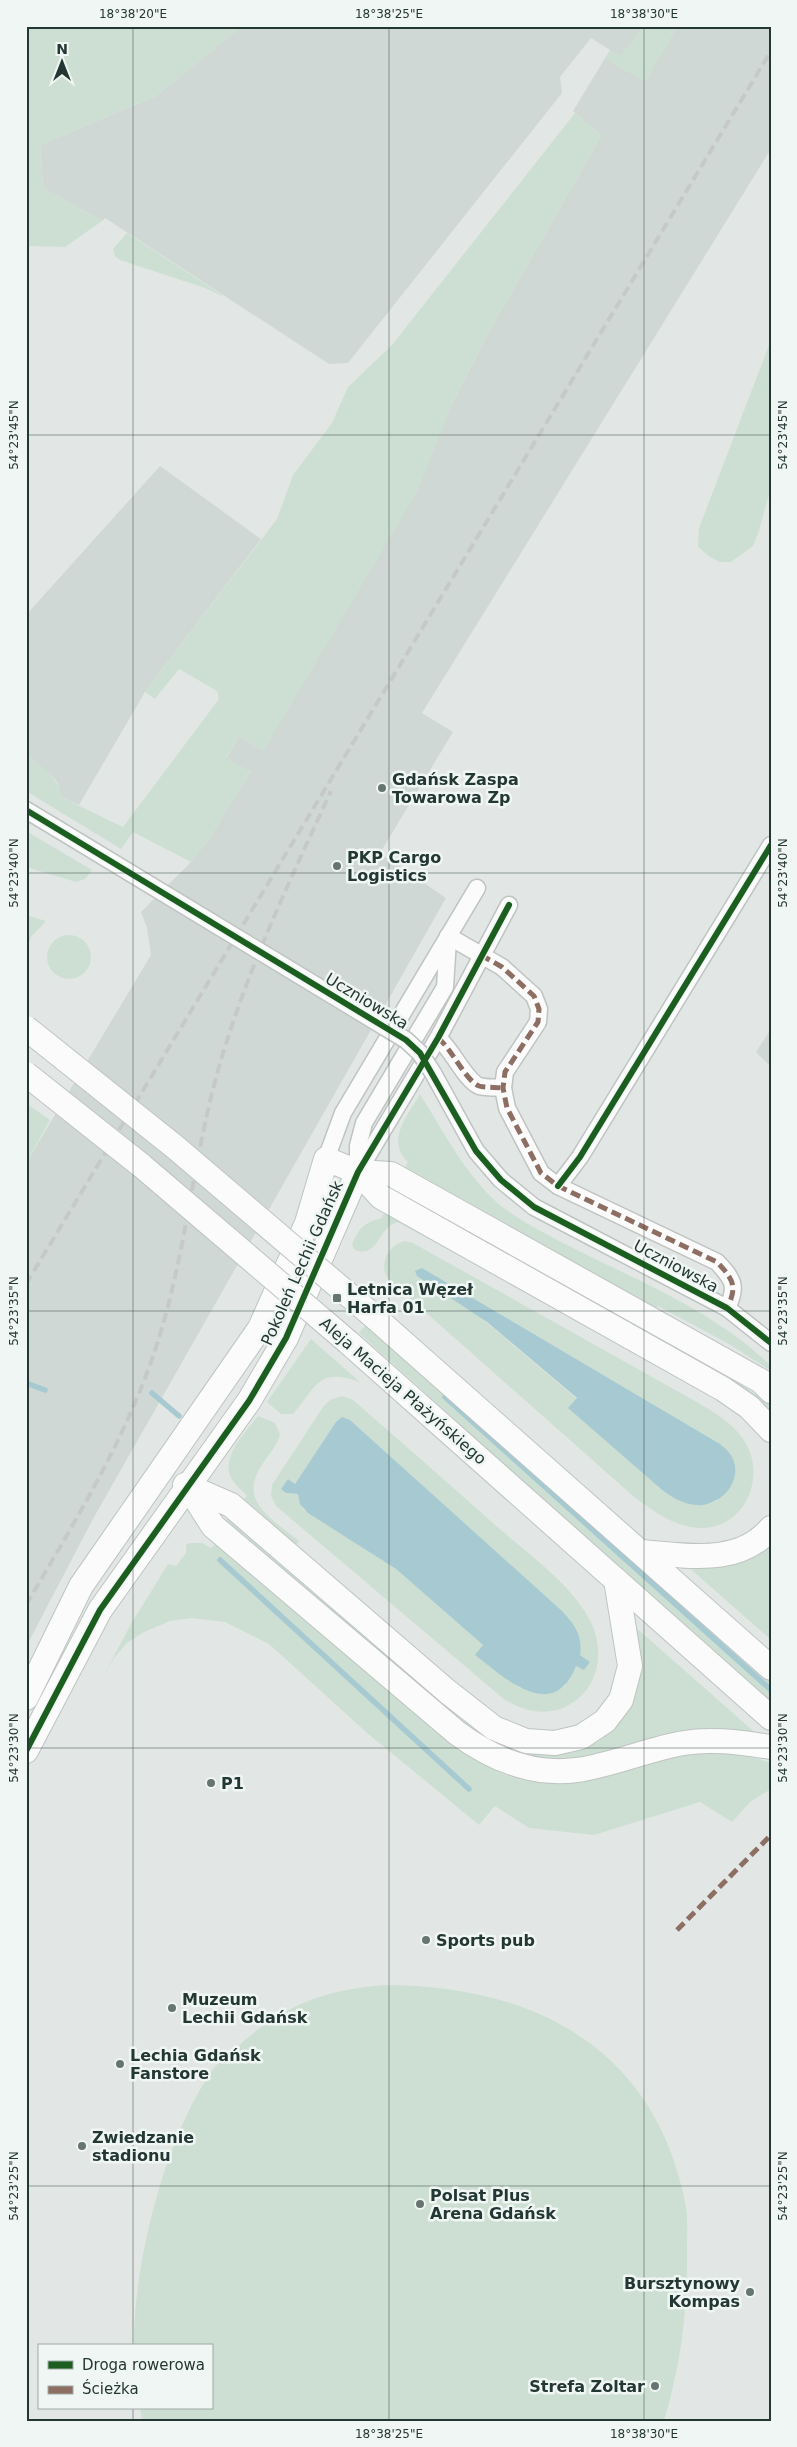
<svg xmlns="http://www.w3.org/2000/svg" width="797" height="2447" font-family="'DejaVu Sans',sans-serif">
	<style>
		.built { fill: #d0d8d5 }
		.green { fill: #cddfd3; fill-rule: evenodd }
		.water { fill: #a7c9d1 }
		.lines { fill: none; stroke-linecap: round; stroke-linejoin: round }
		.stream { stroke: #a7c9d1; stroke-width: 5.5 }
		.street-casing { stroke: #bfc4c2; stroke-width: 19 }
		.secondary-casing { stroke: #bec4c2; stroke-width: 26 }
		.street { stroke: #fbfbfb; stroke-width: 16 }
		.secondary { stroke: #fbfbfb; stroke-width: 24 }
		.rail { stroke: #c6c9c8; stroke-width: 4; stroke-dasharray: 10 5; stroke-linecap: butt }
		.street-bridge-casing { stroke: #bfc4c2; stroke-width: 19; stroke-linecap: butt }
		.secondary-bridge-casing { stroke: #bec4c2; stroke-width: 26; stroke-linecap: butt }
		.street-bridge { stroke: #fbfbfb; stroke-width: 16 }
		.secondary-bridge { stroke: #fbfbfb; stroke-width: 24 }
		.quiet { stroke: #8d6e63; stroke-width: 5; stroke-dasharray: 10 5; stroke-linecap: butt }
		.cycleway-casing { stroke: #f0f6f3; stroke-width: 9 }
		.cycleway { stroke: #1b5e20; stroke-width: 6 }
		.ticks { fill: none; stroke: #233733; stroke-width: 1; stroke-opacity: 0.45 }
		.poi-dot { fill: #667571; stroke: #f0f6f3; stroke-width: 2 }
		.labels { text-anchor: middle; dominant-baseline: central; stroke-width: 5; stroke-linejoin: round; paint-order: stroke }
		.poi-label { font-size: 16px; font-weight: bold; fill: #233733; stroke: #f0f6f3; text-anchor: start }
		.street-label { font-size: 16px; fill: #233733; stroke: #f0f6f3 }
		.neatline { fill: none; stroke: #233733; stroke-width: 2 }
		.ticks-label { font-size: 12px; text-anchor: middle; fill: #233733 }
	</style>
	<rect width="100%" height="100%" fill="#e2e7e5"/>
	<g class="built">
		<path d="M242,26H771V149L422,713L453,732L380,853L446,898L93,1519L26,1647V1163L151,955L147,928L141,912L191,862L208,840L250,772L226,758L239,736L262,750L452,404L486,337L601,136L573,111L610,50L591,38L560,77L562,93L348,363L329,364L105,218L102,221L43,188L40,145L156,96Z"/>
		<path d="M160,466L261,539L145,692L79,805L61,797L58,784L55,779L26,754V615Z"/>
		<path d="M771,1029V1067L756,1052Z"/>
	</g>
	<g class="green">
		<path d="M26,26H242L156,96L40,145L43,188L102,221L65,247L26,246Z"/>
		<path d="M644,26H678L645,82L606,59L610,50L620,56Z"/>
		<path d="M575,113L601,136L486,337L452,404L417,492L263,751L239,736L226,757L250,772L208,840L191,862L133,832L121,849L26,791V754C39,766 60,777 61,797L123,827L219,699L217,691L179,669L155,699L145,692L277,519L293,475L332,423L348,387L392,345Z"/>
		<path d="M127,233L222,295V296L205,288L120,260L115,256L113,249Z"/>
		<path d="M771,340V488L758,534L753,546L731,562H720L710,557L698,547L699,528Z"/>
		<path d="M26,831L92,870L85,879L76,882L26,867Z"/>
		<path d="M26,915L46,921L31,937L26,952Z"/>
		<circle cx="69" cy="957" r="22"/>
		<path d="M420,1094C444,1132 465,1175 500,1205C524,1224 552,1237 579,1251C645,1284 717,1313 771,1366V1371L729,1344L658,1306L656,1308L405,1167L408,1162C385,1141 408,1115 420,1094Z"/>
		<path d="M26,1103L50,1120L26,1163Z"/>
		<path d="M390,1188L740,1383L770,1405L771,1414L388,1192Z"/>
		<path d="M383,1214L392,1216L460,1252L458,1255L398,1222C378,1226 379,1259 355,1250L352,1245C357,1230 365,1221 382,1218Z"/>
		<path d="M404,1241L413,1243L695,1401C712,1411 732,1422 743,1439C768,1474 746,1529 700,1528C674,1527 651,1510 632,1495L389,1280C378,1266 387,1246 404,1241ZM422,1268L720,1444L734,1463L717,1501C698,1509 677,1501 661,1489L569,1408L577,1399Z"/>
		<path d="M369,1321L771,1681V1704L359,1333Z"/>
		<path d="M311,1339L360,1382C318,1367 317,1386 293,1414H281L267,1402Z"/>
		<path d="M342,1396L353,1400C403,1443 452,1487 501,1530C532,1557 572,1585 591,1622C606,1654 598,1693 563,1708C543,1716 522,1710 505,1700L276,1506L271,1496L272,1485L323,1407L330,1400ZM339,1419L350,1420L569,1618L580,1640V1655L590,1663L576,1666L564,1687L520,1688L476,1655L483,1645L396,1569L303,1509L298,1494L286,1493L288,1479L295,1484Z"/>
		<path d="M258,1416L275,1423L280,1434C278,1445 268,1455 262,1465C237,1502 273,1519 299,1541L296,1545L244,1499L247,1496C242,1490 235,1485 231,1478C221,1456 246,1432 258,1416Z"/>
		<path d="M228,1518C284,1567 341,1615 398,1664C430,1692 463,1726 502,1745C538,1762 592,1759 616,1724C639,1690 649,1665 633,1625L759,1736L569,1760C528,1761 515,1754 479,1737L225,1522Z"/>
		<path d="M190,1543H202L211,1548L214,1545L225,1546L476,1759C495,1772 520,1783 543,1782C557,1782 571,1777 584,1774C646,1763 709,1740 771,1763V1789L750,1802L732,1822L700,1802L594,1835L529,1828L495,1806L479,1825L366,1732L269,1644L225,1622L192,1618L170,1621L144,1632L127,1643L113,1659L99,1684L131,1624L168,1564L176,1566L186,1553V1545Z"/>
		<path d="M771,1543V1640L685,1564Z"/>
		<path d="M384,1985C535,1985 657,2049 686,2207C688,2221 687,2236 687,2249C688,2308 681,2364 664,2421H142L140,2408H211V2346H134C133,2264 165,2137 213,2069C219,2062 228,2055 235,2049C281,2006 323,1990 384,1985Z"/>
	</g>
	<g class="water">
		<path d="M422,1268L720,1444C726,1449 732,1454 734,1462C741,1485 718,1507 696,1505C683,1504 671,1497 661,1489L568,1408L577,1398L487,1322L417,1276L415,1271Z"/>
		<path d="M342,1417L350,1420L562,1611C575,1624 583,1637 580,1655L590,1662L584,1670L576,1666C553,1724 505,1678 475,1655L483,1645L396,1569L308,1513L300,1504L298,1494L286,1493L281,1489L288,1479L295,1484L336,1422Z"/>
	</g>
	<g class="lines">
		<g class="stream">
			<path d="M26,1383L45,1390"/>
			<path d="M152,1393L179,1416"/>
			<path d="M445,1397L771,1690"/>
			<path d="M220,1560L469,1789"/>
		</g>
		<g class="street-casing">
			<g id="street">
				<path d="M26,810L56,828"/>
				<path d="M448,936L502,967L534,996L539,1009L538,1022L505,1072L503,1088L507,1108L541,1173L558,1186L717,1262C733,1279 738,1286 727,1308"/>
				<path d="M438,1038C452,1049 465,1080 479,1086C485,1088 496,1087 503,1088"/>
				<path d="M433,1073L476,1151L501,1180L534,1207L727,1308L771,1343"/>
				<path d="M326,1159L343,1113L477,888"/>
				<path d="M358,1172L438,1038L509,905"/>
				<path d="M358,1172V1146L364,1123L445,987L448,940"/>
				<path d="M558,1186L580,1157L771,845"/>
			</g>
		</g>
		<g class="secondary-casing">
			<g id="secondary">
				<path d="M358,1172L381,1197L723,1389L749,1407L771,1430"/>
				<path d="M371,1314L771,1668"/>
				<path d="M348,1342L771,1718"/>
				<path d="M185,1485L231,1505L448,1692L494,1728L526,1741L555,1743L581,1737L605,1721L621,1700L630,1666L616,1580"/>
				<path d="M188,1487L213,1526L457,1733C492,1759 532,1776 577,1770C613,1765 648,1749 684,1743C713,1738 742,1743 771,1747"/>
				<path d="M641,1552C686,1555 738,1567 771,1528"/>
				<path d="M26,1698L81,1586L260,1328L307,1223L326,1159L358,1172L391,1174L761,1381L771,1391"/>
				<path d="M26,1751L100,1610L249,1401L286,1338L358,1172"/>
			</g>
		</g>
		<use href="#street" class="street"/>
		<use href="#secondary" class="secondary"/>
		<g class="rail">
			<path d="M26,1284L771,51"/>
			<path d="M26,1605C73,1525 121,1447 152,1359C184,1268 191,1173 215,1081C243,978 287,887 331,791"/>
		</g>
		<g class="street-bridge-casing">
			<path id="street-bridge" d="M56,828L406,1040L420,1053L433,1073"/>
		</g>
		<g class="secondary-bridge-casing">
			<g id="secondary-bridge">
				<path d="M26,1028L175,1147L371,1314"/>
				<path d="M26,1074L142,1166L348,1342"/>
			</g>
		</g>
		<use href="#street-bridge" class="street-bridge"/>
		<use href="#secondary-bridge" class="secondary-bridge"/>
		<g class="quiet">
			<path d="M481,955L502,967L534,996L539,1009L538,1022L505,1072L503,1088L507,1108L541,1173L558,1186L717,1262C733,1279 738,1286 727,1308"/>
			<path d="M438,1038C452,1049 465,1080 479,1086C485,1088 496,1087 503,1088"/>
			<path d="M677,1930L771,1835"/>
		</g>
		<g class="cycleway-casing">
			<g id="cycleway">
				<path d="M26,810L406,1040L420,1053L476,1151L501,1180L534,1207L727,1308L771,1343"/>
				<path d="M558,1186L580,1157L771,845"/>
				<path d="M26,1751L100,1610L249,1401L286,1338L358,1172L438,1038L509,905"/>
			</g>
		</g>
		<use href="#cycleway" class="cycleway"/>
	</g>
	<path class="ticks" d="M133,26V2346M389,26V2421M644,26V2421M26,435H771M26,873H771M26,1311H771M26,1748H771M26,2186H771M133,2408V2421"/>
	<g class="poi-dot">
		<circle cx="382" cy="788" r="5"/>
		<circle cx="337" cy="866" r="5"/>
		<rect x="332" y="1293" width="10" height="10" rx="2.5"/>
		<circle cx="211" cy="1783" r="5"/>
		<circle cx="426" cy="1940" r="5"/>
		<circle cx="172" cy="2008" r="5"/>
		<circle cx="120" cy="2064" r="5"/>
		<circle cx="82" cy="2146" r="5"/>
		<circle cx="420" cy="2204" r="5"/>
		<circle cx="750" cy="2292" r="5"/>
		<circle cx="655" cy="2386" r="5"/>
	</g>
	<g class="labels">
		<g class="poi-label">
			<text x="392" y="779">Gdańsk Zaspa<tspan x="392" dy="18">Towarowa Zp</tspan></text>
			<text x="347" y="857">PKP Cargo<tspan x="347" dy="18">Logistics</tspan></text>
			<text x="347" y="1289">Letnica Węzeł<tspan x="347" dy="18">Harfa 01</tspan></text>
			<text x="221" y="1783">P1</text>
			<text x="436" y="1940">Sports pub</text>
			<text x="182" y="1999">Muzeum<tspan x="182" dy="18">Lechii Gdańsk</tspan></text>
			<text x="130" y="2055">Lechia Gdańsk<tspan x="130" dy="18">Fanstore</tspan></text>
			<text x="92" y="2137">Zwiedzanie<tspan x="92" dy="18">stadionu</tspan></text>
			<text x="430" y="2195">Polsat Plus<tspan x="430" dy="18">Arena Gdańsk</tspan></text>
			<text x="740" y="2283" text-anchor="end">Bursztynowy<tspan x="740" dy="18">Kompas</tspan></text>
			<text x="645" y="2386" text-anchor="end">Strefa Zoltar</text>
		</g>
		<g class="street-label">
			<text transform="translate(367 1001) rotate(31)">Uczniowska</text>
			<text transform="translate(302 1263) rotate(-66)">Pokoleń Lechii Gdańsk</text>
			<text transform="translate(676 1266) rotate(28)">Uczniowska</text>
			<text transform="translate(403 1391) rotate(41)">Aleja Macieja Płażyńskiego</text>
		</g>
	</g>
	<rect width="797" height="2447" fill="none" stroke="#f0f6f3" stroke-width="55"/>
	<rect x="38" y="2344" width="175" height="65" fill="#f0f6f3" stroke="#9eaaa6"/>
	<rect x="48" y="2361" width="25" height="8" fill="#1b5e20" stroke="#9eaaa6"/>
	<text x="82" y="2370" font-size="15" fill="#233733">Droga rowerowa</text>
	<rect x="48" y="2386" width="25" height="8" fill="#8d6e63" stroke="#9eaaa6"/>
	<text x="82" y="2394" font-size="15" fill="#233733">Ścieżka</text>
	<g transform="translate(62 62)" stroke="#f0f6f3" stroke-width="4" paint-order="stroke">
	<path d="M0-4L9 19L0 12L-9 19Z" fill="#233733"/>
	<text y="-8" font-size="14" font-weight="bold" text-anchor="middle" fill="#233733">N</text>
	</g>
	<rect x="28" y="28" width="742" height="2392" class="neatline"/>
	<g class="ticks-label">
		<text x="133" y="18">18°38'20"E</text>
		<text x="389" y="18">18°38'25"E</text>
		<text x="644" y="18">18°38'30"E</text>
		<text transform="translate(14 435) rotate(-90)" y="4">54°23'45"N</text>
		<text transform="translate(783 435) rotate(-90)" y="4">54°23'45"N</text>
		<text transform="translate(14 873) rotate(-90)" y="4">54°23'40"N</text>
		<text transform="translate(783 873) rotate(-90)" y="4">54°23'40"N</text>
		<text transform="translate(14 1311) rotate(-90)" y="4">54°23'35"N</text>
		<text transform="translate(783 1311) rotate(-90)" y="4">54°23'35"N</text>
		<text transform="translate(14 1748) rotate(-90)" y="4">54°23'30"N</text>
		<text transform="translate(783 1748) rotate(-90)" y="4">54°23'30"N</text>
		<text transform="translate(14 2186) rotate(-90)" y="4">54°23'25"N</text>
		<text transform="translate(783 2186) rotate(-90)" y="4">54°23'25"N</text>
		<text x="389" y="2438">18°38'25"E</text>
		<text x="644" y="2438">18°38'30"E</text>
	</g>
</svg>
